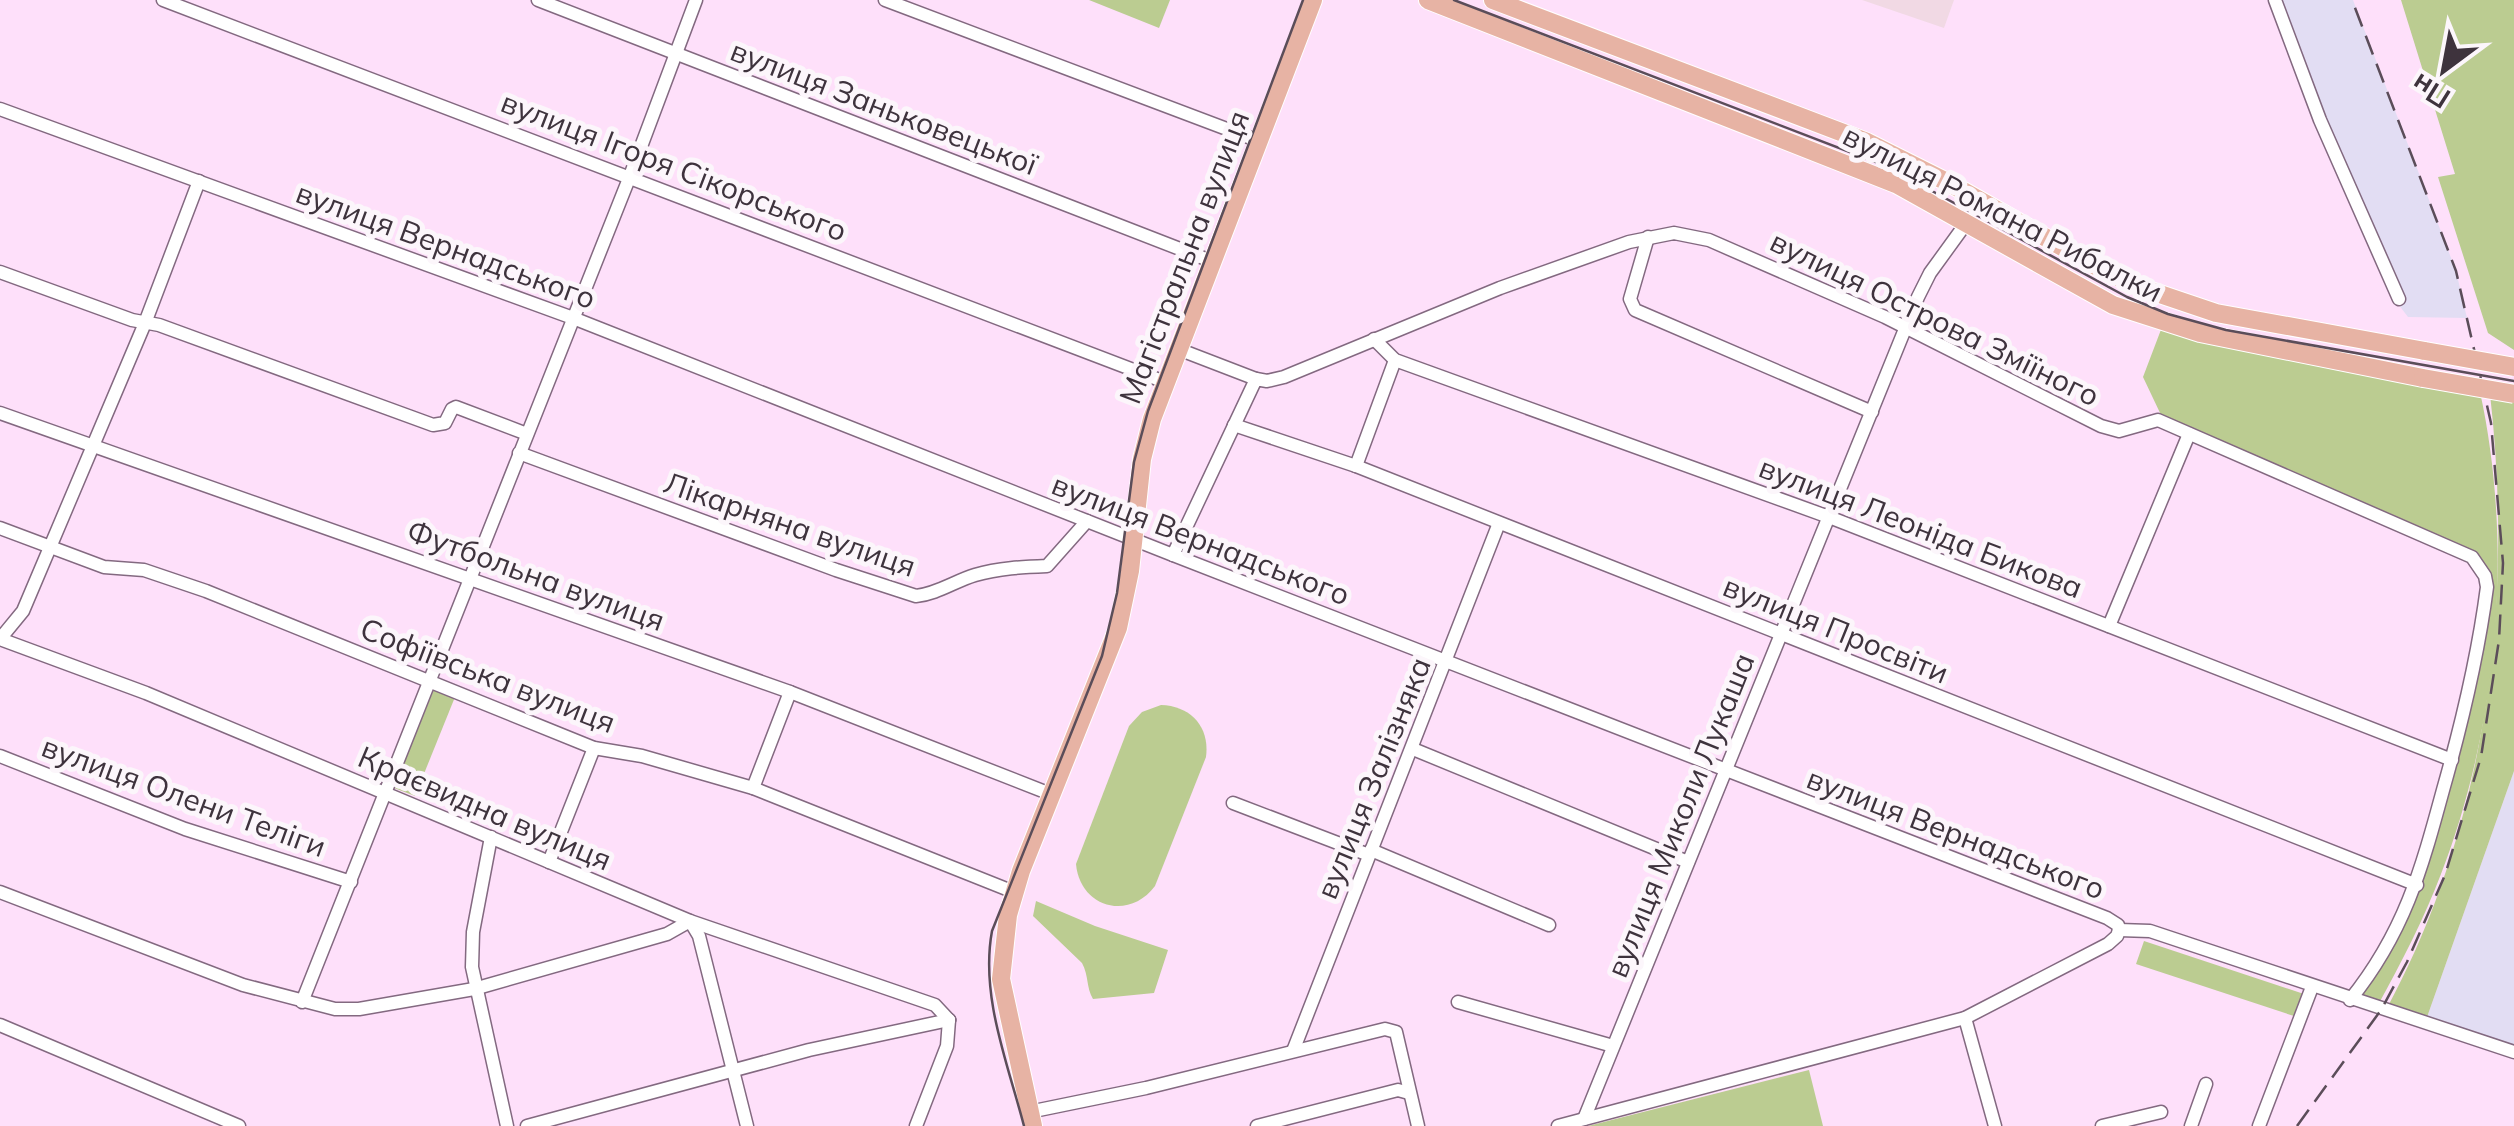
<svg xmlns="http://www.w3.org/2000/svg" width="2514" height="1126" font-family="Mulish,sans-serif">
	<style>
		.industrial { fill: #e2ddf3 }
		.education { fill: #f1d9e4 }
		.green { fill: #bbcc91 }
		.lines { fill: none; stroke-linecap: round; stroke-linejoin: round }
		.minor-casing { stroke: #836980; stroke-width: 15 }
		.major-casing { stroke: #fff; stroke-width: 20 }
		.minor { stroke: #fff; stroke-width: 12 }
		.major { stroke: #e7b3a4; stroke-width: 18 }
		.tram { stroke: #5b4d59; stroke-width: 2.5 }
		.rail { stroke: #5b4d59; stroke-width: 2.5; stroke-dasharray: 20 10; stroke-linecap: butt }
		.major-bridge-casing { stroke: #fff; stroke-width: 20; stroke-linecap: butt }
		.major-bridge { stroke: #e7b3a4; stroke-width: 18 }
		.labels { text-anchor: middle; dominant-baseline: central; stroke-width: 10; stroke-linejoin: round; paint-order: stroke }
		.street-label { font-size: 30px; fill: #3e333d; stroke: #fcf6fb }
	</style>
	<rect width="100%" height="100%" fill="#fee0fa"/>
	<g class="industrial">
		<path d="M2277,0H2353L2456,271L2467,318L2408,317L2395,300Z"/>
		<path d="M2514,771V1048L2426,1020Z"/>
	</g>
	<path class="education" d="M1862,0H1954L1944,28Z"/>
	<g class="green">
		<path d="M1089,0H1170L1159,28Z"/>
		<path d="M2401,0H2514V350L2488,333L2438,177L2455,174Z"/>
		<path d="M2162,327L2480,392C2514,547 2498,727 2441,874C2424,919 2401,963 2378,1005L2354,997L2402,923L2480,652L2483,565L2161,415L2143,377Z"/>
		<path d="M2490,394L2514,398V771L2426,1020L2387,1008C2487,823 2514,603 2490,394Z"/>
		<path d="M434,689L455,697L415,796L394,788Z"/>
		<path d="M1161,705C1191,706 1210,727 1206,757L1155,886C1129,921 1080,908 1076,864L1129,726L1142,712Z"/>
		<path d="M1036,901L1095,926L1168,950L1154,993L1093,999C1086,987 1089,976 1082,963L1033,916Z"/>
		<path d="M2144,941L2304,994L2297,1017L2136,964Z"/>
		<path d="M1809,1070L1823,1126H1588Z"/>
	</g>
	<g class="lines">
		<g class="minor-casing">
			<g id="minor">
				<path d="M163,0L1165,382"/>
				<path d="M538,0L1211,261"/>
				<path d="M885,0L1256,140"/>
				<path d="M2275,0L2320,120L2399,299"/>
				<path d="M0,109L573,318L1173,555L2107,918L2118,925L2119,930"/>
				<path d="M1648,237L1630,299L1635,310L1872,412"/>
				<path d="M0,272L132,320L159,325L433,425L445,423L452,409L456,407L527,434"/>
				<path d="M1374,339L1395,360L1829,517L2452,760"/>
				<path d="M1178,349L1256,379"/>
				<path d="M0,413L790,692L1053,795"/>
				<path d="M1234,425L1356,466L2417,885"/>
				<path d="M519,453L836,570L916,596C937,594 955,581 975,575C999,568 1023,567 1047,566L1087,521"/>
				<path d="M1356,466L1395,360"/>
				<path d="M0,528L104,567L144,570L206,591L594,748L642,756L753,788L1014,892"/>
				<path d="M1173,555L1256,379L1267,381L1284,377L1500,288L1629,242L1674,233L1709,240L1885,317L2101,426L2119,431L2158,420L2472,557L2485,576L2487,587C2478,656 2462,723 2443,790C2421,871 2404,933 2350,1000"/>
				<path d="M2109,626L2189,434"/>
				<path d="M0,639L146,693L690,921L935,1005L949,1020"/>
				<path d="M0,639L23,611L145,323L199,181"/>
				<path d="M1413,749L1688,862"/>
				<path d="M0,756L185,829L351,882"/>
				<path d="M753,788L790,692"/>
				<path d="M1233,803L1369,855"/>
				<path d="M491,837L473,932L472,967L507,1126"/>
				<path d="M1371,850L1549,925"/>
				<path d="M549,862L594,748"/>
				<path d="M0,892L243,985L335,1009H359L474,989L667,934L690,921L699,936L747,1126"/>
				<path d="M2119,930L2150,931L2514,1052"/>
				<path d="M302,1002L630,176L696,0"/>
				<path d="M1458,1002L1613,1046"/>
				<path d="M1965,1018L1995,1126"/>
				<path d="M0,1025L239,1126"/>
				<path d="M1293,1051L1499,523"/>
				<path d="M1029,1112L1146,1088L1385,1029L1396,1032L1418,1126"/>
				<path d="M1584,1119L1918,297L1930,273L1967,222"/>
				<path d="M527,1126L809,1050L949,1020"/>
				<path d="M916,1126L947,1046L949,1020"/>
				<path d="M1257,1126L1398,1090L1409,1093"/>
				<path d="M1558,1126L1965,1018L2108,944L2117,936L2119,930"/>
				<path d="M2102,1126L2161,1112"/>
				<path d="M2191,1126L2206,1084"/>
				<path d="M2259,1126L2312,987"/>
			</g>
		</g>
		<g class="major-casing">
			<g id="major">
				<path d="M1428,0L1896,184L2113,305L2200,333L2423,378"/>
				<path d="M1493,0L1867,142L1951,184L2101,269L2145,289L2216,313L2425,351"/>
				<path d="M1033,1126L1001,979L1008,915L1021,871L1118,628L1130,571L1142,459L1152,419L1313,0"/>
			</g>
		</g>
		<use href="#minor" class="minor"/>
		<use href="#major" class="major"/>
		<g class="tram">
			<path d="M1454,0L1886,166L2127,297L2168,314L2226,330L2514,381"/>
			<path d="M1024,1126C1008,1064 980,996 992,931L1102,656L1117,593L1134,462L1148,411L1303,0"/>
		</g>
		<path class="rail" d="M2297,1126L2381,1010L2407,962L2445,875L2481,757L2499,640L2503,563L2491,423L2456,271L2352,0"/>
		<g class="major-bridge-casing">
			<g id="major-bridge">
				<path d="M2425,351L2514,367"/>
				<path d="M2423,378L2514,394"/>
			</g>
		</g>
		<use href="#major-bridge" class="major-bridge"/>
	</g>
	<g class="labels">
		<g class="street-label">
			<text transform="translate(884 107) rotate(21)">вулиця Заньковецької</text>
			<text transform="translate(674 166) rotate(21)">вулиця Ігоря Сікорського</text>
			<text transform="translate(2003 213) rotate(27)">вулиця Романа Рибалки</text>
			<text transform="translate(446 245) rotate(20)">вулиця Вернадського</text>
			<text transform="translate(1184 257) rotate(-69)">Магістральна вулиця</text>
			<text transform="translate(1935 318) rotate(26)">вулиця Острова Зміїного</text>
			<text transform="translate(790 524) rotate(19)">Лікарняна вулиця</text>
			<text transform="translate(1921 527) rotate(21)">вулиця Леоніда Бикова</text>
			<text transform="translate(1201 539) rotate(21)">вулиця Вернадського</text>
			<text transform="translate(536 575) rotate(20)">Футбольна вулиця</text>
			<text transform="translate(1836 629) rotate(22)">вулиця Просвіти</text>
			<text transform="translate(488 675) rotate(21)">Софіївська вулиця</text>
			<text transform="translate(1373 778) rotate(-68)">вулиця Залізняка</text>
			<text transform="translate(184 796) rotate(20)">вулиця Олени Теліги</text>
			<text transform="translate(485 808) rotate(23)">Краєвидна вулиця</text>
			<text transform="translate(1680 815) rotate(-68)">вулиця Миколи Лукаша</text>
			<text transform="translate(1956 833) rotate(21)">вулиця Вернадського</text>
		</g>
	</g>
	<g transform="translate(2444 70) rotate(212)" stroke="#fcf6fb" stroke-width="8" paint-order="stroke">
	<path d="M0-8L18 38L0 25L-18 38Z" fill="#3e333d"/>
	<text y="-15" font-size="28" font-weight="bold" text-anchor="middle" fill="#3e333d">Пн</text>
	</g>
</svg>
